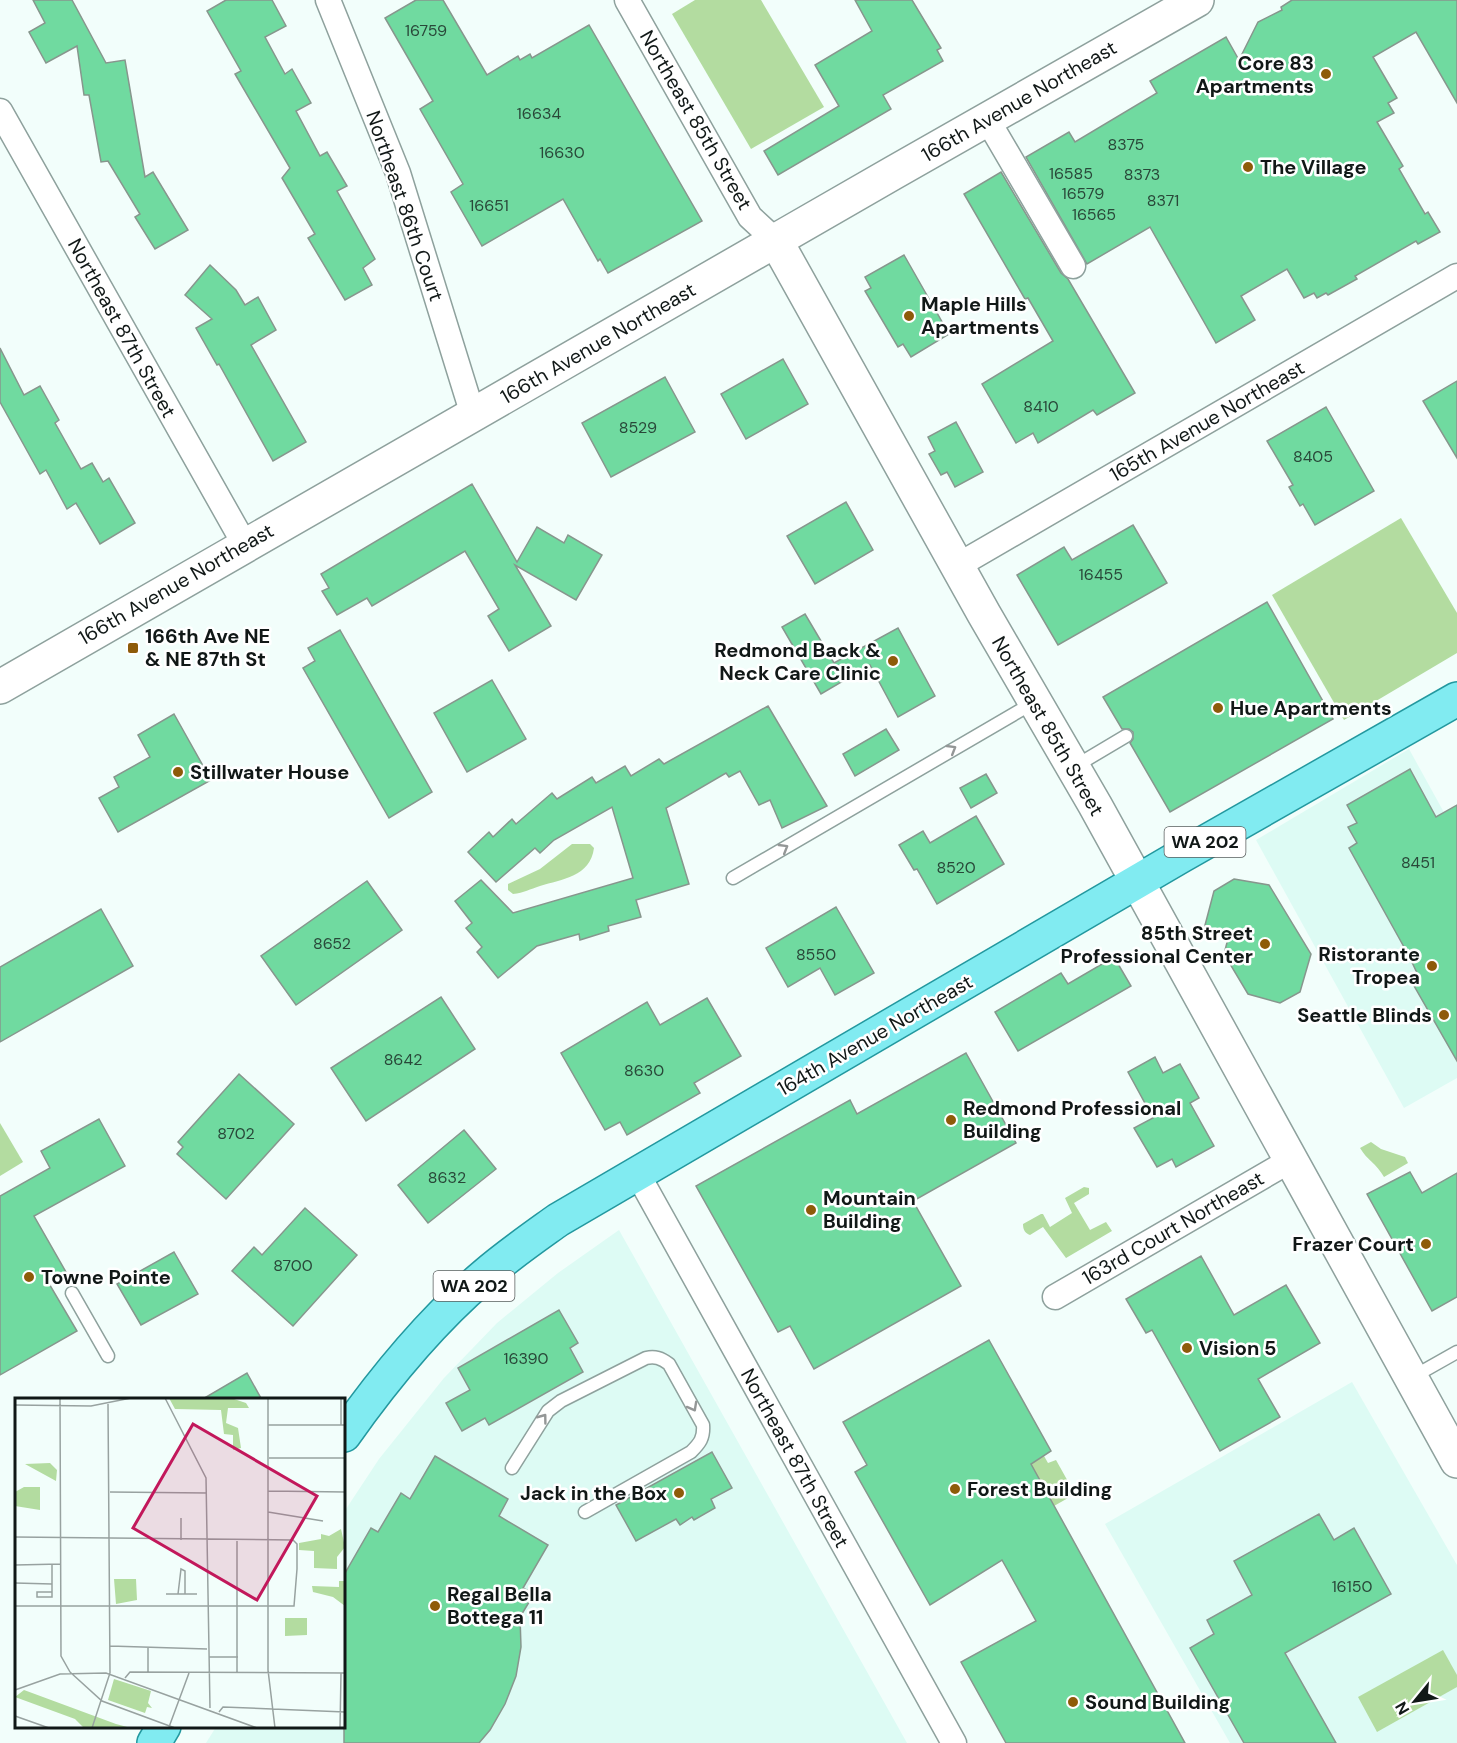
<svg xmlns="http://www.w3.org/2000/svg" width="1457" height="1743" font-family="'DM Sans',sans-serif">
	<style>
		.built { fill: #ddfbf4 }
		.green { fill: #b3dca0 }
		.building { fill: #70daa0; stroke: #87968d; stroke-width: 1.5 }
		.lines { fill: none; stroke-linecap: round; stroke-linejoin: round }
		.lane-casing { stroke: #8ea19d; stroke-width: 15 }
		.street-casing { stroke: #8ea19d; stroke-width: 27 }
		.secondary-casing { stroke: #8ea19d; stroke-width: 36 }
		.primary-casing { stroke: #23989f; stroke-width: 36 }
		.lane { stroke: #fff; stroke-width: 12 }
		.street { stroke: #fff; stroke-width: 24 }
		.secondary { stroke: #fff; stroke-width: 33 }
		.primary { stroke: #81ebf1; stroke-width: 33 }
		.oneway { stroke: #949797 }
		.poi-dot { fill: #8e5b09; stroke: #fff; stroke-width: 2 }
		.labels { text-anchor: middle; dominant-baseline: central; stroke-width: 5; stroke-linejoin: round; paint-order: stroke }
		.number-label { font-size: 16px; fill: #294839 }
		.shield { fill: #fff; stroke: #585d5d; stroke-width: 1.5 }
		.shield-label { font-size: 18px; font-weight: bold; fill: #111817 }
		.poi-label { font-size: 20px; font-weight: bold; fill: #111817; stroke: #fff; text-anchor: start }
		.street-label { font-size: 20px; fill: #111817; stroke: #fff }
		.inset-road { fill: none; stroke: #98a2a0; stroke-width: 1.5 }
		.view { fill: #c2185b; fill-opacity: 0.15; stroke: #c2185b; stroke-width: 3 }
		.inset-edge { fill: none; stroke: #111817; stroke-width: 3 }
	</style>
	<rect width="100%" height="100%" fill="#f2fefb"/>
	<g class="built">
		<path d="M1409,749L1457,836V1078L1404,1108L1256,840Z"/>
		<path d="M619,1230L907,1743H206L216,1727L344,1726V1512L379,1459L444,1378L497,1323L558,1273Z"/>
		<path d="M1352,1382L1457,1565V1743H1230L1105,1524Z"/>
	</g>
	<g class="green">
		<path d="M695,0H761L824,107L751,149L672,14Z"/>
		<path d="M1401,518L1457,613V653L1344,720L1272,595Z"/>
		<path d="M572,844H590L594,848C590,877 562,879 540,886C530,889 524,893 513,894L508,890V884L540,869Z"/>
		<path d="M0,1123L23,1162L0,1176Z"/>
		<path d="M1371,1142L1381,1149L1405,1157L1408,1163L1384,1177C1376,1163 1367,1160 1360,1148Z"/>
		<path d="M1084,1187L1089,1188V1194L1074,1203L1090,1230L1106,1222L1112,1231L1066,1258L1043,1227L1030,1235C1025,1233 1023,1230 1023,1224L1041,1214H1043L1050,1227L1072,1213L1065,1198Z"/>
		<path d="M1044,1456L1048,1463L1056,1460L1075,1494L1054,1506L1031,1464Z"/>
		<path d="M1443,1650L1457,1675V1687L1377,1732L1358,1697Z"/>
	</g>
	<g class="building">
		<path d="M33,0H72L106,63L125,60L145,177L153,172L188,230L155,249L135,217L140,214L108,161L101,162L89,95H84L77,46L46,63L29,32L45,23Z"/>
		<path d="M226,0H272L286,26L265,37L285,74L292,69L311,103L296,111L320,156L327,152L347,186L337,191L375,259L363,268L372,285L345,300L308,238L315,234L282,178L290,168L235,74L241,71L207,11Z"/>
		<path d="M416,0H443L487,75L518,56L520,60L530,54L532,58L589,25L702,221L608,273L600,259L598,261L563,199L482,246L451,192L463,184L420,109L433,101L385,18Z"/>
		<path d="M855,0H912L941,48L937,50L943,61L883,95L891,109L778,175L764,151L839,106L815,65L872,31Z"/>
		<path d="M1292,0H1457V103L1416,32L1373,57L1397,98L1388,103L1394,113L1377,122L1403,166L1399,169L1425,214L1428,212L1440,232L1418,244L1416,241L1355,276L1357,279L1328,295L1326,293L1317,298L1314,293L1304,298L1287,269L1241,296L1255,320L1216,343L1150,227L1087,264L1026,157L1069,132L1075,142L1157,93L1150,81L1226,37L1239,60L1258,22L1282,10L1281,7Z"/>
		<path d="M1001,172L1061,273L1068,279L1135,393L1097,415L1093,410L1038,443L1033,433L1016,443L982,384L1053,341L1028,298L1025,299L964,194Z"/>
		<path d="M904,255L949,334L911,357L903,344L898,347L865,291L871,288L865,277Z"/>
		<path d="M210,265L236,290L245,305L258,297L276,330L251,345L306,442L273,461L219,364L217,365L196,328L212,319L185,295Z"/>
		<path d="M0,348L24,395L40,386L59,420L55,423L81,469L92,463L103,482L109,478L135,523L100,544L76,503L67,509L46,470L40,474L0,402Z"/>
		<path d="M783,359L808,404L746,439L721,394Z"/>
		<path d="M665,377L695,432L611,477L582,423Z"/>
		<path d="M1457,381V458L1423,401Z"/>
		<path d="M1326,407L1374,491L1315,525L1303,504L1300,506L1289,487L1293,485L1267,441Z"/>
		<path d="M956,422L983,472L955,487L947,472L941,475L929,454L935,451L928,437Z"/>
		<path d="M472,484L517,562L537,527L564,543L568,535L602,555L576,600L515,565L551,626L509,651L488,616L499,609L465,551L372,606L367,598L337,615L322,591L329,588L321,574Z"/>
		<path d="M846,502L873,550L815,584L787,536Z"/>
		<path d="M1133,525L1167,583L1058,645L1017,575L1064,547L1072,560Z"/>
		<path d="M1267,602L1333,719L1170,812L1130,743L1133,739V732L1129,729H1122L1103,697Z"/>
		<path d="M805,614L834,663L898,628L935,696L898,717L870,665L821,694L782,627Z"/>
		<path d="M340,630L432,792L389,818L303,668L315,661L308,648Z"/>
		<path d="M492,680L526,739L467,772L434,713Z"/>
		<path d="M768,706L827,806L782,828L770,800L759,805L740,771L729,777L726,773L666,808L689,884L636,900L641,917L608,926L609,931L580,940L579,934L537,946L498,978L477,952L482,947L466,928L472,923L455,901L481,880L513,913L633,878L612,807L554,840L540,853L535,848L496,882L468,852L489,832L493,837L512,819L516,824L552,793L557,799L592,777L596,783L625,766L631,776L659,759L664,764Z"/>
		<path d="M174,714L211,780L118,832L99,798L119,787L114,777L150,757L138,735Z"/>
		<path d="M886,729L899,750L855,776L843,754Z"/>
		<path d="M1410,769L1436,817L1457,805V1061L1409,977L1417,973L1409,956L1349,848L1357,843L1348,827L1357,823L1347,805Z"/>
		<path d="M986,774L997,793L971,808L960,788Z"/>
		<path d="M976,816L1004,864L937,904L917,869L914,870L899,845L923,831L930,843Z"/>
		<path d="M1234,879L1269,885L1311,954L1300,992L1280,1003L1248,994L1224,954L1229,935L1204,929L1214,891Z"/>
		<path d="M367,881L402,930L296,1005L261,956Z"/>
		<path d="M836,907L874,973L835,995L820,968L788,987L766,948Z"/>
		<path d="M101,909L133,966L0,1042V967Z"/>
		<path d="M1114,957L1131,986L1018,1051L995,1012L1061,973L1068,984Z"/>
		<path d="M441,997L475,1049L366,1121L331,1068Z"/>
		<path d="M707,998L741,1056L694,1083L700,1093L627,1135L620,1122L605,1130L561,1053L647,1002L660,1025Z"/>
		<path d="M966,1053L1016,1143L913,1201L961,1286L814,1369L790,1326L778,1332L696,1186L850,1100L857,1114Z"/>
		<path d="M1155,1057L1163,1073L1180,1064L1199,1098L1190,1103L1214,1146L1176,1167L1172,1159L1157,1167L1134,1128L1153,1118L1128,1072Z"/>
		<path d="M239,1074L294,1124L226,1199L177,1154L183,1147L178,1142Z"/>
		<path d="M99,1119L125,1166L34,1216L66,1272L48,1282L77,1331L0,1375V1196L50,1168L41,1151Z"/>
		<path d="M464,1130L496,1169L428,1223L398,1185Z"/>
		<path d="M1410,1172L1422,1193L1457,1173V1297L1432,1311L1367,1194Z"/>
		<path d="M305,1208L357,1255L293,1326L232,1271L254,1247L262,1255Z"/>
		<path d="M174,1252L198,1294L141,1325L117,1284Z"/>
		<path d="M1201,1256L1234,1315L1286,1285L1320,1343L1258,1379L1280,1417L1220,1451L1152,1330L1146,1333L1126,1299Z"/>
		<path d="M559,1310L578,1343L570,1348L583,1372L489,1425L485,1418L462,1431L446,1403L470,1390L458,1368Z"/>
		<path d="M989,1340L1051,1451L1031,1464L1185,1743H1006L961,1662L1036,1621L1002,1560L930,1605L855,1472L867,1465L843,1422Z"/>
		<path d="M247,1373L262,1400H201Z"/>
		<path d="M712,1452L732,1488L711,1499L715,1508L694,1520L692,1517L680,1525L676,1519L636,1541L616,1505Z"/>
		<path d="M435,1456L508,1499L499,1516L548,1545L523,1588L534,1594L520,1617L521,1647L516,1676L505,1704L490,1730L479,1743H344V1575L371,1528L378,1532L401,1493L410,1499Z"/>
		<path d="M1319,1514L1334,1540L1354,1528L1391,1594L1285,1653L1336,1743H1244L1190,1648L1214,1634L1207,1620L1252,1595L1234,1561Z"/>
	</g>
	<g class="lines">
		<g class="lane-casing">
			<g id="lane">
				<path d="M1074,767L1126,736"/>
				<path d="M733,878L1033,703"/>
				<path d="M72,1293L108,1356"/>
				<path d="M1411,1378L1457,1352"/>
				<path d="M512,1468L548,1411L561,1401L646,1358C655,1356 661,1358 669,1364L703,1425C704,1438 700,1443 691,1452L585,1512"/>
			</g>
		</g>
		<g class="street-casing">
			<g id="street">
				<path d="M328,0L398,173L473,415"/>
				<path d="M627,0L750,217L776,241"/>
				<path d="M0,111L245,545"/>
				<path d="M987,119L1073,266"/>
				<path d="M957,566L1457,276"/>
				<path d="M637,1173L954,1743"/>
				<path d="M1055,1297L1291,1160"/>
			</g>
		</g>
		<g class="secondary-casing">
			<g id="secondary">
				<path d="M776,241L984,614L1095,805L1457,1461"/>
				<path d="M0,687L893,173L1197,0"/>
			</g>
		</g>
		<g class="primary-casing">
			<g id="primary">
				<path d="M344,1435C385,1377 430,1322 484,1276C507,1256 533,1238 558,1220L1181,856L1457,699"/>
				<path d="M154,1743L164,1726"/>
			</g>
		</g>
		<use href="#lane" class="lane"/>
		<use href="#street" class="street"/>
		<use href="#secondary" class="secondary"/>
		<use href="#primary" class="primary"/>
	</g>
	<defs><path id="oneway-chevron" d="M-2-3.5L2.5 0L-2 3.5" fill="none" stroke-width="1.6" stroke-linecap="round" stroke-linejoin="round" transform="scale(1.5)"/></defs>
	<g class="oneway">
		<use href="#oneway-chevron" transform="translate(952 749) rotate(-31)"/>
		<use href="#oneway-chevron" transform="translate(784 848) rotate(-31)"/>
		<use href="#oneway-chevron" transform="translate(693 1407) rotate(61)"/>
		<use href="#oneway-chevron" transform="translate(543 1418) rotate(-53)"/>
	</g>
	<g class="poi-dot">
		<circle cx="1326" cy="74" r="6"/>
		<circle cx="1248" cy="167" r="6"/>
		<circle cx="909" cy="316" r="6"/>
		<rect x="127" y="642" width="12" height="12" rx="3"/>
		<circle cx="893" cy="661" r="6"/>
		<circle cx="1218" cy="708" r="6"/>
		<circle cx="178" cy="772" r="6"/>
		<circle cx="1265" cy="944" r="6"/>
		<circle cx="1432" cy="966" r="6"/>
		<circle cx="1444" cy="1015" r="6"/>
		<circle cx="951" cy="1120" r="6"/>
		<circle cx="811" cy="1210" r="6"/>
		<circle cx="1426" cy="1244" r="6"/>
		<circle cx="29" cy="1277" r="6"/>
		<circle cx="1187" cy="1348" r="6"/>
		<circle cx="955" cy="1489" r="6"/>
		<circle cx="679" cy="1493" r="6"/>
		<circle cx="435" cy="1606" r="6"/>
		<circle cx="1073" cy="1702" r="6"/>
	</g>
	<g class="labels">
		<g class="number-label">
			<text x="426" y="30">16759</text>
			<text x="539" y="113">16634</text>
			<text x="1126" y="144">8375</text>
			<text x="562" y="152">16630</text>
			<text x="1071" y="173">16585</text>
			<text x="1142" y="174">8373</text>
			<text x="1083" y="193">16579</text>
			<text x="1163" y="200">8371</text>
			<text x="489" y="205">16651</text>
			<text x="1094" y="214">16565</text>
			<text x="1041" y="406">8410</text>
			<text x="638" y="427">8529</text>
			<text x="1313" y="456">8405</text>
			<text x="1101" y="574">16455</text>
			<text x="1418" y="862">8451</text>
			<text x="956" y="867">8520</text>
			<text x="332" y="943">8652</text>
			<text x="816" y="954">8550</text>
			<text x="403" y="1059">8642</text>
			<text x="644" y="1070">8630</text>
			<text x="236" y="1133">8702</text>
			<text x="447" y="1177">8632</text>
			<text x="293" y="1265">8700</text>
			<text x="526" y="1358">16390</text>
			<text x="1352" y="1586">16150</text>
		</g>
		<g class="shield">
			<rect x="1164.5" y="827" width="81" height="30" rx="4.5"/>
			<rect x="433.5" y="1271" width="81" height="30" rx="4.5"/>
		</g>
		<g class="shield-label">
			<text x="1205" y="842">WA 202</text>
			<text x="474" y="1286">WA 202</text>
		</g>
		<g class="poi-label">
			<text x="1314" y="63" text-anchor="end">Core 83<tspan x="1314" dy="23">Apartments</tspan></text>
			<text x="1260" y="167">The Village</text>
			<text x="921" y="304">Maple Hills<tspan x="921" dy="23">Apartments</tspan></text>
			<text x="145" y="636">166th Ave NE<tspan x="145" dy="23">&amp; NE 87th St</tspan></text>
			<text x="881" y="650" text-anchor="end">Redmond Back &amp;<tspan x="881" dy="23">Neck Care Clinic</tspan></text>
			<text x="1230" y="708">Hue Apartments</text>
			<text x="190" y="772">Stillwater House</text>
			<text x="1253" y="933" text-anchor="end">85th Street<tspan x="1253" dy="23">Professional Center</tspan></text>
			<text x="1420" y="954" text-anchor="end">Ristorante<tspan x="1420" dy="23">Tropea</tspan></text>
			<text x="1432" y="1015" text-anchor="end">Seattle Blinds</text>
			<text x="963" y="1108">Redmond Professional<tspan x="963" dy="23">Building</tspan></text>
			<text x="823" y="1198">Mountain<tspan x="823" dy="23">Building</tspan></text>
			<text x="1414" y="1244" text-anchor="end">Frazer Court</text>
			<text x="41" y="1277">Towne Pointe</text>
			<text x="1199" y="1348">Vision 5</text>
			<text x="967" y="1489">Forest Building</text>
			<text x="667" y="1493" text-anchor="end">Jack in the Box</text>
			<text x="447" y="1594">Regal Bella<tspan x="447" dy="23">Bottega 11</tspan></text>
			<text x="1085" y="1702">Sound Building</text>
		</g>
		<g class="street-label">
			<text transform="translate(1019 101) rotate(-30)">166th Avenue Northeast</text>
			<text transform="translate(696 120) rotate(60)">Northeast 85th Street</text>
			<text transform="translate(405 206) rotate(71)">Northeast 86th Court</text>
			<text transform="translate(122 328) rotate(61)">Northeast 87th Street</text>
			<text transform="translate(598 343) rotate(-30)">166th Avenue Northeast</text>
			<text transform="translate(1207 421) rotate(-30)">165th Avenue Northeast</text>
			<text transform="translate(176 584) rotate(-30)">166th Avenue Northeast</text>
			<text transform="translate(1048 726) rotate(60)">Northeast 85th Street</text>
			<text transform="translate(875 1035) rotate(-30)">164th Avenue Northeast</text>
			<text transform="translate(1173 1228) rotate(-30)">163rd Court Northeast</text>
			<text transform="translate(795 1458) rotate(61)">Northeast 87th Street</text>
		</g>
	</g>
	<g transform="translate(15 1398)">
		<rect width="330" height="330" fill="#f2fefb"/>
		<path d="M154,0H216L231,5L234,10H213L211,25L223,30L226,50L218,52V37L209,36L206,12L160,11ZM35,65L42,72L41,83L10,66ZM9,89H25V112L0,108V94ZM326,131L330,149L322,159V171L299,170V153L284,152V145L306,141V136L314,138ZM99,181H121L122,202L101,206ZM324,183H330V208L318,199L298,194L297,188L324,189ZM270,220H292V237L270,238ZM99,281L136,293L133,305L137,310L132,309L130,315L93,302ZM9,292L101,326L116,330H69L60,321L0,299Z" fill="#b3dca0"/>
		<path class="inset-road" d="M45,0L46,258L55,274M150,0L191,80L195,310M253,0V272L260,330M326,0V27M0,7L76,8L116,0M253,27H330M254,60H330M253,93L330,94M95,94L192,95M253,114L308,123M166,120V142M0,139L278,142L282,146V171L279,208H0M0,167L46,166M37,167V194M0,185L37,186M22,194H37V199H22ZM151,196H182M163,196L166,171L170,173V196M95,248L192,251M194,259H223M55,274L87,303L160,330M133,274V250M222,275V143M110,280L115,274L330,275M0,292L45,276L91,275L242,330M204,314L208,309L330,314M0,318L34,330M154,329L174,275M77,330L95,275L93,6M325,330L326,275"/>
		<path class="view" d="M178,26L302,98L242,202L118,130Z"/>
		<rect width="330" height="330" class="inset-edge"/>
	</g>
	<g transform="translate(1415 1701) rotate(240)" stroke="#ffffff" stroke-width="4.5" paint-order="stroke">
	<path d="M0-4.5L10 22L0 15L-10 22Z" fill="#111817"/>
	<text y="-9" font-size="16" font-weight="bold" text-anchor="middle" fill="#111817">N</text>
	</g>
</svg>
